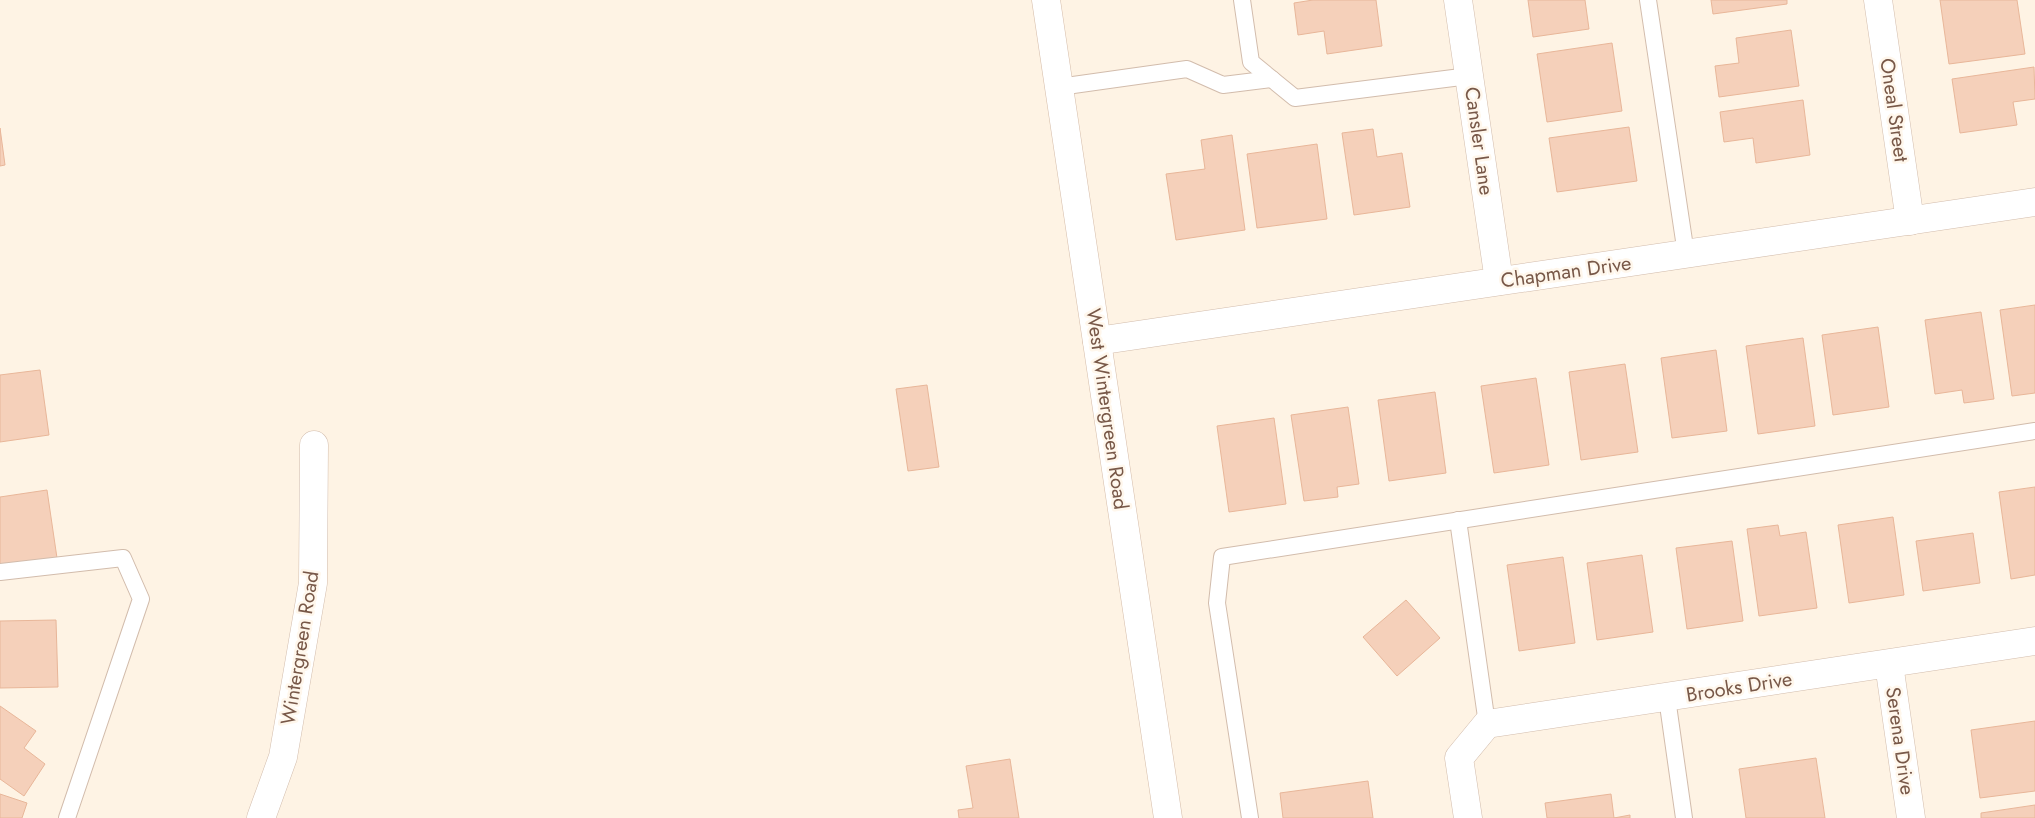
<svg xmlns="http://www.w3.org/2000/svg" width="2035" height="818" font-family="Jost,sans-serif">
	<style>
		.building { fill: #f5d0ba; stroke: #e8b699 }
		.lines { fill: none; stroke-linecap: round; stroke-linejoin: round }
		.service-casing { stroke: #d2bcac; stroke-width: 18 }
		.minor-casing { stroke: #d2bcac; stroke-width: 29 }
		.tertiary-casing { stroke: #d2bcac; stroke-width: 29 }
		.secondary-casing { stroke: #d5bca9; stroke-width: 29 }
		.service { stroke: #fff; stroke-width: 16 }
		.minor { stroke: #fff; stroke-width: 28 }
		.tertiary { stroke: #fff; stroke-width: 28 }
		.secondary { stroke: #fff; stroke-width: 28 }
		.labels { text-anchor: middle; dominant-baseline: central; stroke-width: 5; stroke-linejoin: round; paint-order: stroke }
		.street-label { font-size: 20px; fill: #785848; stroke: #fff7ec }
	</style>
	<rect width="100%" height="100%" fill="#fef3e4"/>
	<g class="building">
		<path d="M1313,0H1376L1382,46L1327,54L1324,31L1298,35L1294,3Z"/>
		<path d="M1528,0H1585L1589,29L1533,37Z"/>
		<path d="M1711,0H1787V4L1713,14Z"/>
		<path d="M1940,0H2017L2025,54L1949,64Z"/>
		<path d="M1791,30L1799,86L1719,97L1715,66L1739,63L1736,38Z"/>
		<path d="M1612,43L1622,111L1547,122L1537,54Z"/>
		<path d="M2034,67L2035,99L2013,102L2017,125L1960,133L1952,79Z"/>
		<path d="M1803,100L1810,155L1756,163L1753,138L1724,142L1720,112Z"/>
		<path d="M1629,127L1637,181L1557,192L1549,138Z"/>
		<path d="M0,128L5,165L0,166Z"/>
		<path d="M1373,129L1377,157L1402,153L1410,207L1354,215L1342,133Z"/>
		<path d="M1232,135L1245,230L1176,240L1166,174L1205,169L1201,140Z"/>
		<path d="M1317,144L1327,219L1257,228L1247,154Z"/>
		<path d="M2035,305V393L2012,396L2000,310Z"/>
		<path d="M1981,312L1994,399L1964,403L1962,390L1935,394L1925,320Z"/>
		<path d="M1878,327L1889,407L1833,415L1822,335Z"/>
		<path d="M1803,338L1815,426L1758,434L1746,346Z"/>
		<path d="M1716,350L1727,431L1672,438L1661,358Z"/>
		<path d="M1625,364L1638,452L1581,460L1569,372Z"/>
		<path d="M40,370L49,435L0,442V375Z"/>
		<path d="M1536,378L1549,465L1494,473L1481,386Z"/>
		<path d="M927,385L939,467L908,471L896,389Z"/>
		<path d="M1435,392L1446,473L1389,481L1378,400Z"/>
		<path d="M1348,407L1359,484L1337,487L1338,497L1304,501L1291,415Z"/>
		<path d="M1274,418L1286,504L1229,512L1217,426Z"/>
		<path d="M2035,487V575L2011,579L1999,492Z"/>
		<path d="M47,490L57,558L0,567V497Z"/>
		<path d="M1893,517L1904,595L1849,603L1838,525Z"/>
		<path d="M1778,525L1780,536L1806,532L1817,608L1759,616L1747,529Z"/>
		<path d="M1973,533L1980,583L1923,591L1916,541Z"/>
		<path d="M1732,541L1743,621L1687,629L1676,548Z"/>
		<path d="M1642,555L1653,632L1597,640L1587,563Z"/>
		<path d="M1563,557L1575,643L1519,651L1507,565Z"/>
		<path d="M1406,600L1440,638L1397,676L1363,637Z"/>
		<path d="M56,620L58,687L0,688V621Z"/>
		<path d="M0,706L36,731L24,748L45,764L24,796L0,779Z"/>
		<path d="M2035,721V791L1980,798L1971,730Z"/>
		<path d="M1816,758L1825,818H1746L1739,769Z"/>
		<path d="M1010,759L1019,818H959L958,810L973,808L966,766Z"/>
		<path d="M1368,781L1373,818H1283L1280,793Z"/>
		<path d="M0,794L27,803L22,818H0Z"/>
		<path d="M1611,794L1614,818L1630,815V818H1547L1545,803Z"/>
		<path d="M2035,805V818H1981V813Z"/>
	</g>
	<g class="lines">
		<g class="service-casing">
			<g id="service">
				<path d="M1242,0L1251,62L1295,98L1469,76"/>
				<path d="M1648,0L1686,254"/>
				<path d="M1059,87L1187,69L1223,85L1272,79"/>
				<path d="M1458,520L1487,724"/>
				<path d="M0,572L123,558L141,599L67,818"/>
				<path d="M1667,698L1684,818"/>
				<path d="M1250,818L1217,603L1222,557L2035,431"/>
			</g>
		</g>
		<g class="minor-casing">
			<g id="minor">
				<path d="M1458,0L1499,281"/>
				<path d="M1878,0L1910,221"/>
				<path d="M1889,664L1911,818"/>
				<path d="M1468,818L1459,758L1487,724L2035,641"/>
			</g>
		</g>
		<g class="tertiary-casing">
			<g id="tertiary">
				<path d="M1097,341L2035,202"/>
				<path d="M261,818L283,757L313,583L314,445"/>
			</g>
		</g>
		<g class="secondary-casing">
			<path id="secondary" d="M1046,0L1168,818"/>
		</g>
		<use href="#service" class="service"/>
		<use href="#minor" class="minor"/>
		<use href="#tertiary" class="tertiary"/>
		<use href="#secondary" class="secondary"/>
	</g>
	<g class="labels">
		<g class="street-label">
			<text transform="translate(1894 110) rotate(82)">Oneal Street</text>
			<text transform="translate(1479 141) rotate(82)">Cansler Lane</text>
			<text transform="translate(1566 272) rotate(-8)">Chapman Drive</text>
			<text transform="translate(1107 409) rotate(82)">West Wintergreen Road</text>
			<text transform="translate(300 648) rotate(-81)">Wintergreen Road</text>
			<text transform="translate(1739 687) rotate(-9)">Brooks Drive</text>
			<text transform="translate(1900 741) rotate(82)">Serena Drive</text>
		</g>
	</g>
</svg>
